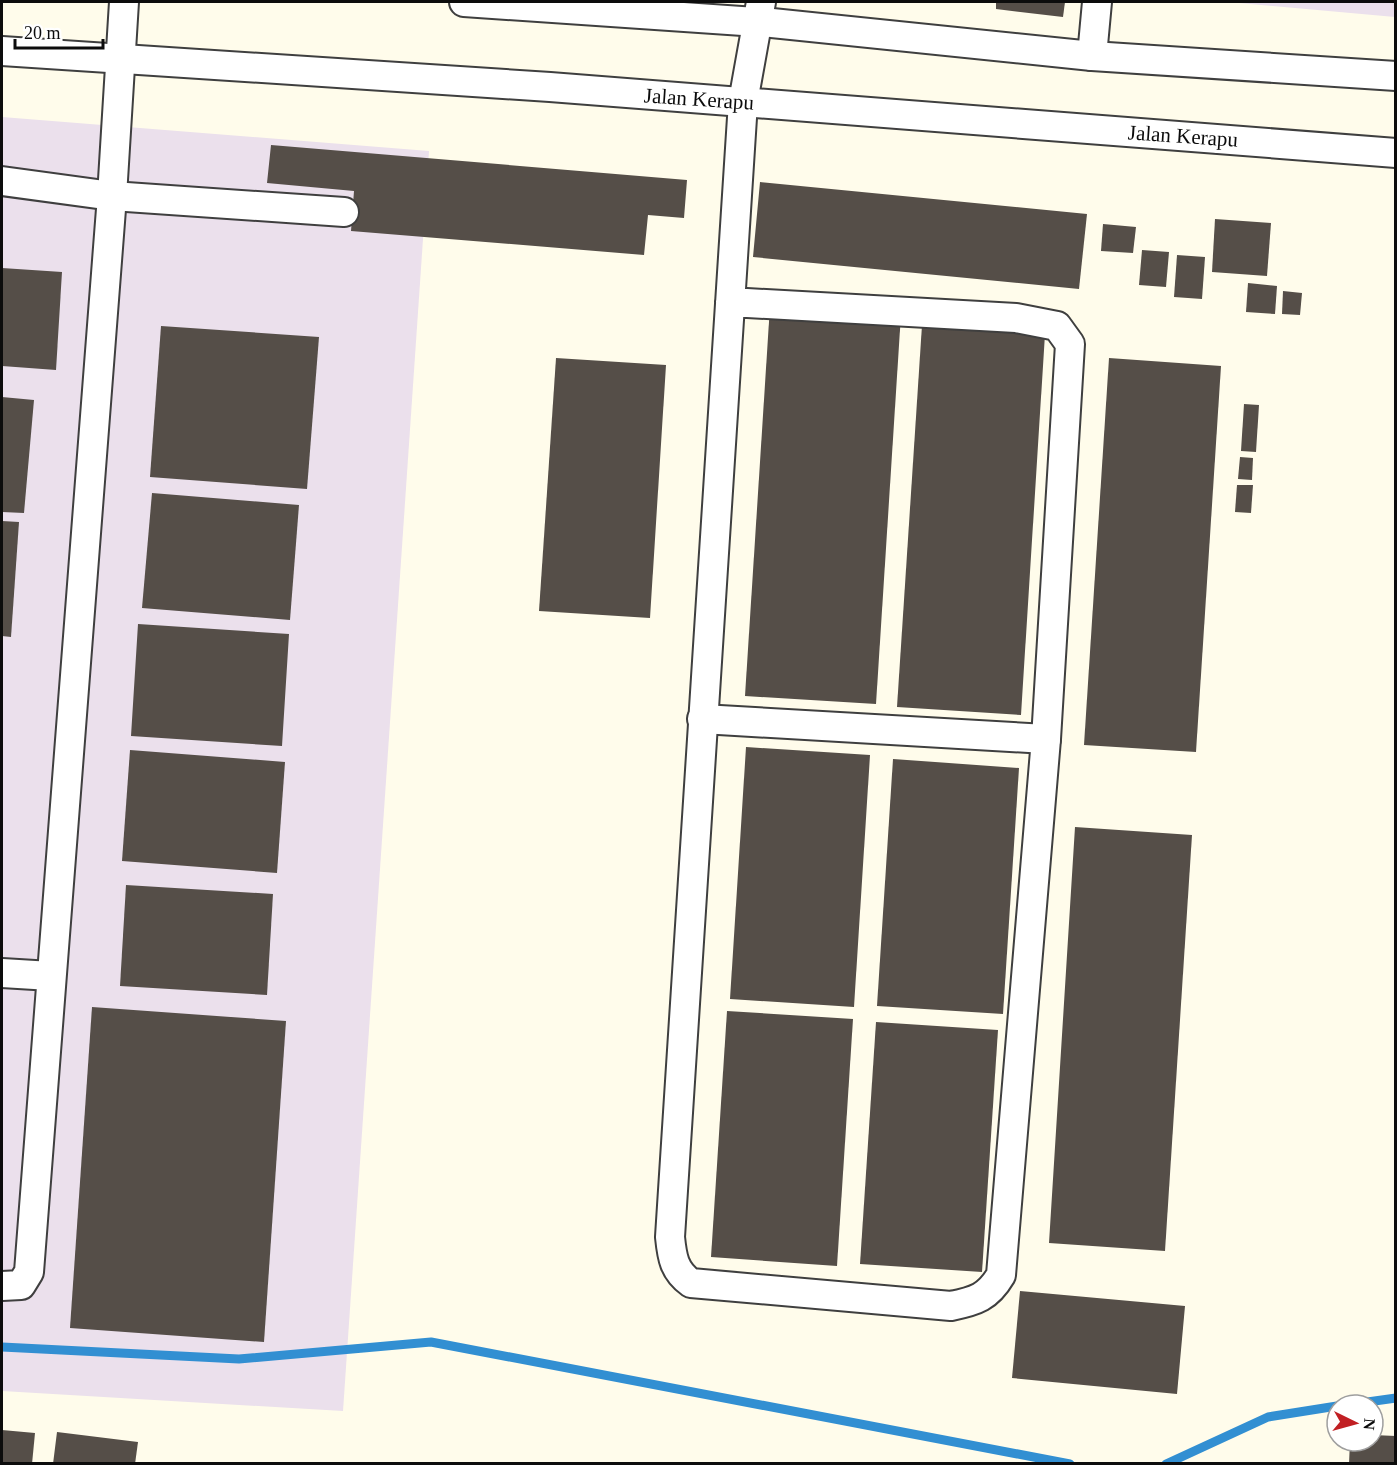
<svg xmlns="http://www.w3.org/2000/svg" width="1397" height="1465" font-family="Georgia,serif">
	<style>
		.industrial { fill: #ebe0ec }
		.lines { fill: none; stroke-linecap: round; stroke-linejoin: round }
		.stream { stroke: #328fd2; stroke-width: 9 }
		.building { fill: #554e48 }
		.minor-casing { stroke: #3f3f3f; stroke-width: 32 }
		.minor { stroke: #fff; stroke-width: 28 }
		.labels { text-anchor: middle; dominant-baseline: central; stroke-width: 6; stroke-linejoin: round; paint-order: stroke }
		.street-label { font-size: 21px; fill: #0c0c0c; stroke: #fff }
	</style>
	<rect width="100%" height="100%" fill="#fffceb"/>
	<g class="industrial">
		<path d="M1228,2H1395V17Z"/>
		<path d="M2,117L429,151L343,1411L2,1391Z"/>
	</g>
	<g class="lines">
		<g class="stream">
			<path d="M2,1347L239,1359L431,1342L1070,1464"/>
			<path d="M1346,1405L1396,1398"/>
			<path d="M1166,1464L1268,1417L1337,1406"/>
		</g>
	</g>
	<g class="building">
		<path d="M996,2H1065L1063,17L996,9Z"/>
		<path d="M271,145L687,180L684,218L648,215L644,255L351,231L354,191L267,183Z"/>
		<path d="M760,182L1087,214L1079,289L753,257Z"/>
		<path d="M1215,219L1271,223L1267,276L1212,272Z"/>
		<path d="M1103,224L1136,227L1133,253L1101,251Z"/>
		<path d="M1142,250L1169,252L1166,287L1139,285Z"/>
		<path d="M1177,255L1205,257L1202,299L1174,297Z"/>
		<path d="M2,268L62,272L56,370L2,366Z"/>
		<path d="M1248,283L1277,286L1275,314L1246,312Z"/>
		<path d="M1283,291L1302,293L1300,315L1282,314Z"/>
		<path d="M770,306L901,314L876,704L745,696Z"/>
		<path d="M922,325L1045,334L1021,715L897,707Z"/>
		<path d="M161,326L319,337L307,489L150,477Z"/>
		<path d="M556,358L666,365L650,618L539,611Z"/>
		<path d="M1109,358L1221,366L1196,752L1084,745Z"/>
		<path d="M2,397L34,400L24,513L2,512Z"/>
		<path d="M1244,404L1259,405L1256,452L1241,451Z"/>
		<path d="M1240,457L1253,458L1252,480L1238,479Z"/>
		<path d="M1237,485H1253L1251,513L1235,512Z"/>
		<path d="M152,493L299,505L290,620L142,608Z"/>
		<path d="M2,521L19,522L11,637L2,636Z"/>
		<path d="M138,624L289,634L282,746L131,736Z"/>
		<path d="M746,747L870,755L854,1007L730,999Z"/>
		<path d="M130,750L285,762L277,873L122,861Z"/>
		<path d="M893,759L1019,768L1003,1014L877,1006Z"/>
		<path d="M1075,827L1192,835L1165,1251L1049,1243Z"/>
		<path d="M126,885L273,894L267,995L120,986Z"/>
		<path d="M92,1007L286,1021L264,1342L70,1328Z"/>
		<path d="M727,1011L853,1019L837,1266L711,1257Z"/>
		<path d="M876,1022L998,1030L982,1272L860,1264Z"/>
		<path d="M1020,1291L1185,1306L1177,1394L1012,1378Z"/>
		<path d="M2,1430L35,1433L32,1464H2Z"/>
		<path d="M57,1432L138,1442L135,1464H53Z"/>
		<path d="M1373,1435L1396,1436V1464H1349L1350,1441H1373Z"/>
	</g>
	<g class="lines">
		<g class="minor-casing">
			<g id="minor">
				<path d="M464,2L772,23L1092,56L1396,76"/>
				<path d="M2,51L550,87L1396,153"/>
				<path d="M1092,56L1097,2"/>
				<path d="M2,181L112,196L344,212"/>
				<path d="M730,302L1016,318L1057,326L1070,344L1046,739L1001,1275C988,1297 976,1301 951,1306L691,1283C674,1271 672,1257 670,1237L743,102L761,2"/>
				<path d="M702,719L1046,739"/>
				<path d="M2,973L51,976"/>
				<path d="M2,1286L21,1285L29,1272L112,196L124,2"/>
			</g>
		</g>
		<use href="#minor" class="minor"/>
	</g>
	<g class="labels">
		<g class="street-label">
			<text transform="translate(699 99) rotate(4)">Jalan Kerapu</text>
			<text transform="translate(1183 136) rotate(4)">Jalan Kerapu</text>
		</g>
	</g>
	<rect width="1397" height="1465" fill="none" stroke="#0c0c0c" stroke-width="6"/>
	<g transform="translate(1355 1423) rotate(95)"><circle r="28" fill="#ffffff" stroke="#9e9e9e" stroke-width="1.5"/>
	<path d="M0-4.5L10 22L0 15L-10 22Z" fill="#c11f23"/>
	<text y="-9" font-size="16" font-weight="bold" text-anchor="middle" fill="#0c0c0c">N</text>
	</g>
	<path d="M15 39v9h88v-9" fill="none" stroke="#0c0c0c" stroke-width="3"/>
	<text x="24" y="39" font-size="18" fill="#0c0c0c" stroke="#ffffff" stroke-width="4.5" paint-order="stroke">20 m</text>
</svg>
